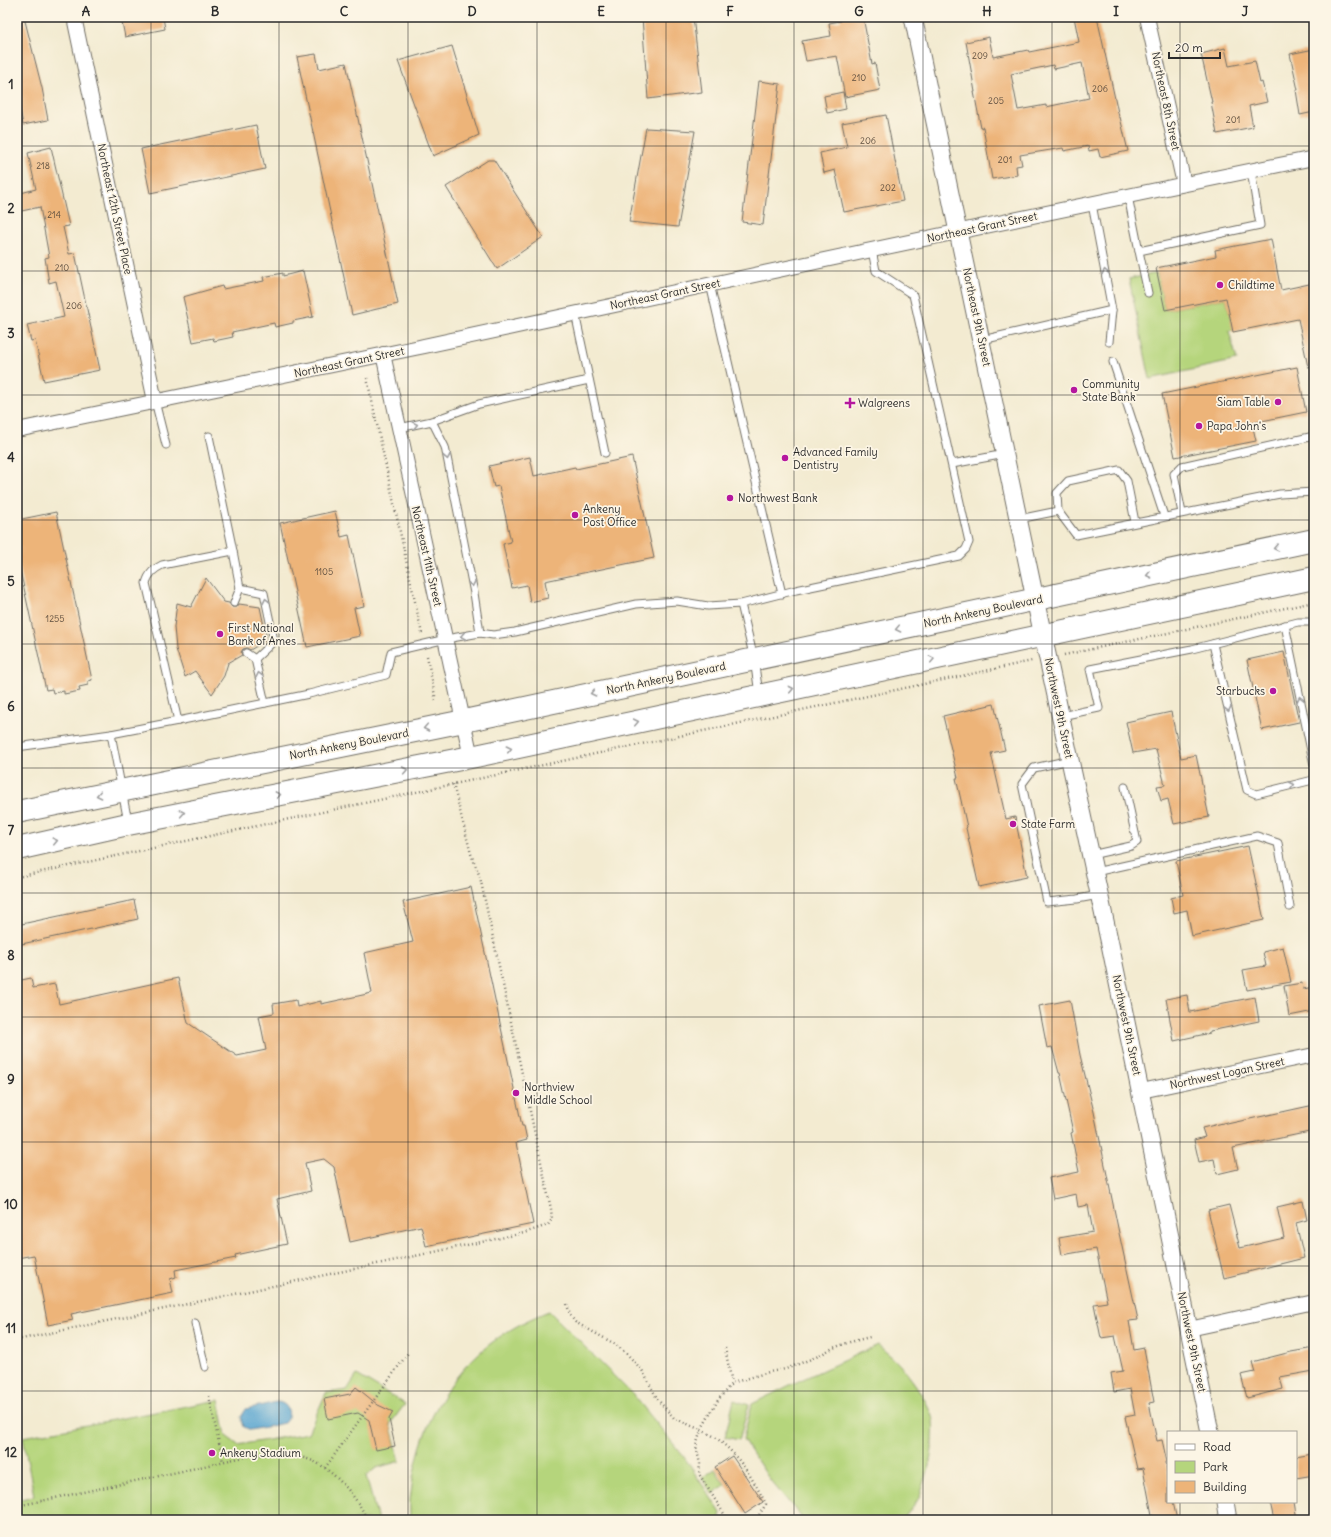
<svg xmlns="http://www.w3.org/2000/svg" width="1331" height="1537" font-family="Delius,sans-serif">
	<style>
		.green { fill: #b5d57c; stroke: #708054 }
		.water { fill: #57a4d0; stroke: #41687e }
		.building { fill: #edb479; fill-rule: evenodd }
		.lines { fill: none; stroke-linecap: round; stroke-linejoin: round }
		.service-casing { stroke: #716e65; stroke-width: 9 }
		.minor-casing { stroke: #716e65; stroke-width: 16 }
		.tertiary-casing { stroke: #716e65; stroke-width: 19 }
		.primary-casing { stroke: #716e65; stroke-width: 24 }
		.path { stroke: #716e65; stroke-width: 2.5; stroke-dasharray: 1 3; stroke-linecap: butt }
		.service { stroke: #fff; stroke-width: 7 }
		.minor { stroke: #fff; stroke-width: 14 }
		.tertiary { stroke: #fff; stroke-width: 17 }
		.primary { stroke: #fff; stroke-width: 22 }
		.oneway { stroke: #a0a0a0 }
		.grid { fill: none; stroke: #2b2b2b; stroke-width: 1; stroke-opacity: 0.55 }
		.poi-dot { fill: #b5179e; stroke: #fcf5e5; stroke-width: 1.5 }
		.labels { text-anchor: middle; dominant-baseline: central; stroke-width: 3.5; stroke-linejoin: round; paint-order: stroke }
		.number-label { font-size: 9px; fill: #5c4d3e }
		.street-label { font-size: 11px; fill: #2b2b2b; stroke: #fcf5e5 }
		.poi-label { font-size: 11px; fill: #2b2b2b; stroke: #fcf5e5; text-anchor: start }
		.neatline { fill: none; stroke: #2b2b2b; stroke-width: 1.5 }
		.grid-label { font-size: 13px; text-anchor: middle; font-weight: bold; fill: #2b2b2b }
	</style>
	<rect width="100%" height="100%" fill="#fcf5e5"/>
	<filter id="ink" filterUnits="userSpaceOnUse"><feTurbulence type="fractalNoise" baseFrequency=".025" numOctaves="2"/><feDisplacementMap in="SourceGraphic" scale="8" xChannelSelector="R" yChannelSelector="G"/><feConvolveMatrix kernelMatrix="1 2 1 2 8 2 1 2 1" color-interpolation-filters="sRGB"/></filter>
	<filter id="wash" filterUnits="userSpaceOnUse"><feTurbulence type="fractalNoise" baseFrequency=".012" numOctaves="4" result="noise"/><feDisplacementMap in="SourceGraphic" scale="16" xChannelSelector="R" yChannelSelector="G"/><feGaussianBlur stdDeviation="0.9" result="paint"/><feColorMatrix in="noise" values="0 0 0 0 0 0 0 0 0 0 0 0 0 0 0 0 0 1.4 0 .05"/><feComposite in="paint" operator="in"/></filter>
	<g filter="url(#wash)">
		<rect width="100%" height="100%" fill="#f3ebd1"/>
		<g class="green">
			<path d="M1157,273L1165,310L1226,298L1233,329L1229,331L1237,360L1150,379L1129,279Z"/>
			<path d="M549,1311L636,1398L684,1457L721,1513L719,1520H410C410,1511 409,1501 411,1493C421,1407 468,1342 549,1311Z"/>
			<path d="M878,1345C883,1350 889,1354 894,1359C907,1371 931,1404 933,1421C936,1442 926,1489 914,1506C910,1511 906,1515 902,1520H804L770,1480L743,1439L752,1404L790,1385Z"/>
			<path d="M357,1375L405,1404L390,1424L400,1461L376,1468L366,1476L378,1520H17V1500L34,1496L23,1437L219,1400L226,1436L238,1445L308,1433L326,1393L347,1390Z"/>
			<path d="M734,1400L749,1405L739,1440L725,1437Z"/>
			<path d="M715,1469L725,1485L712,1494L702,1478Z"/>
		</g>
		<path class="water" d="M276,1402C288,1402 293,1414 284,1423L251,1430L244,1427L241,1417L246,1409Z"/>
		<g id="blocks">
			<g class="building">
				<path d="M17,17H24L42,88L48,120L23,125L17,92Z"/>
				<path d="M121,17H163L165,29L125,37Z"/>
				<path d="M642,17H693L702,92L648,99Z"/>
				<path d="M840,17H863L872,64L875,63L880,90L845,97L837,56L806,61L802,41L831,36L829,23L841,21Z"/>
				<path d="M1074,17H1097L1119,117H1120L1128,151L1100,157L1098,149L1089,151L1088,146L1064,151L1063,148L1020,155L1022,165L1016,166L1017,175L992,179L983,127L981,128L974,92H975L966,42L989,37L993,57L1028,50L1029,52L1079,42ZM1082,63L1089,98L1046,107V105L1018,110L1011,74L1053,65L1054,69Z"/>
				<path d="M452,46L479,135L433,156L398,61Z"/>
				<path d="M1225,48L1229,66L1255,61L1260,83L1262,82L1267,102L1249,106L1253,127L1217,134L1211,102H1212L1201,54Z"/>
				<path d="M1314,49V112L1300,115L1296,90H1298L1290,54Z"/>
				<path d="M316,54L319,69L346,63L398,304L352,315L297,57Z"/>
				<path d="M759,81L780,84L763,225L742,222Z"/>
				<path d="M843,92L846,109L827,113L824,96Z"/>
				<path d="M886,115L903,201L844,212L835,170L824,173L820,153L847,147L842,123Z"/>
				<path d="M256,125L265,169L150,193L141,149Z"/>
				<path d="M646,128L695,131L678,227L629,222Z"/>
				<path d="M51,147L69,226L63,227L69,254L75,253L100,370L44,381L35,340L31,341L27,325L64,317L56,281L49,283L45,258L49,257L40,207L17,212V194L36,189L28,153Z"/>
				<path d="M488,160H494L543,237L497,269L446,187Z"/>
				<path d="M1271,239L1281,290L1314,283V366L1308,367L1298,319L1233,332L1226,298L1165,310L1156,268L1216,256L1215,250Z"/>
				<path d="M303,271L313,317L293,321V323L275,327L274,323L232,332L233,337L214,341L213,338L193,342L183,297L222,286L223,289L264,281L263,277L283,273V276Z"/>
				<path d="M1297,367L1306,412L1252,423L1256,441L1175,457L1162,394Z"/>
				<path d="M530,457L534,476L575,467L576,469L632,457L654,558L545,581L548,598L530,602L527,585L512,588L503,544L511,542L499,486L494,487L489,466Z"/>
				<path d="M335,511L341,537L349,535L364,606L354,608L360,636L307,647L280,523Z"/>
				<path d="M56,512L92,680L88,681V685L79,687L80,691L64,694V691L53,693L52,689L46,690L17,556V520Z"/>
				<path d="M206,578L224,602L229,603L232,607H237L239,604L260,607L267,640L250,650L247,648L243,649L241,652L242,655L228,663L224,676L212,694L195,671L185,677L176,649L174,627L177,603L191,607Z"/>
				<path d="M1284,652L1299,722L1262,730L1247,660Z"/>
				<path d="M994,704L1005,750L991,753L1006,819L1015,817L1027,877L979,887L966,828L967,827L956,778H958L943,716Z"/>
				<path d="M1171,712L1181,758L1196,755L1209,817L1174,824L1168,799L1161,801L1157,786L1165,785L1156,749L1133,753L1126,722Z"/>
				<path d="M1248,846L1264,920L1192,936L1187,910L1174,913L1171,898L1183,895L1176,861Z"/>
				<path d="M471,887L522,1126H524L527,1140L516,1143L533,1224L426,1246L421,1226L350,1242L334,1167L324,1159L305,1163L311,1191L277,1199L287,1244L235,1255L236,1258L175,1270L176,1277L170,1279L173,1293L71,1314L73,1320L48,1325L34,1255L17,1258V981L31,978L33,988L55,984L59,1004L178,978L188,1023L237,1056L266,1050L259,1016L274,1013L273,1004L296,1000L297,1007L321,1001V1004L372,993L364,953L413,942L403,902Z"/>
				<path d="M134,900L138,919L17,945V925Z"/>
				<path d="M1283,947L1291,982L1247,990L1243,970L1266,966L1263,952Z"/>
				<path d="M1302,983L1303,989L1314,987V1011L1289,1016L1284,986Z"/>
				<path d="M1187,995L1190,1012L1219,1006V1004L1255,997L1259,1021L1210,1031V1033L1174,1041L1166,999Z"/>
				<path d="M1070,1000L1080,1055L1094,1112L1119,1233L1138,1320L1129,1321L1134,1350L1144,1348L1154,1402L1149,1403L1157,1441L1162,1440L1167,1462H1166L1168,1474V1502H1173L1177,1520H1153L1143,1468L1137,1469L1125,1417L1135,1415L1130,1389L1114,1392L1111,1373L1123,1371L1115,1336L1101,1338L1094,1304L1107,1302L1096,1249L1062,1255L1059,1238L1093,1232L1088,1205L1078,1207L1076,1194L1053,1199L1049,1178L1079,1172L1071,1133L1073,1132L1060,1073H1059L1052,1047L1047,1048L1039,1006Z"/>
				<path d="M1314,1105V1131L1233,1148L1238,1169L1217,1174L1214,1159L1199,1162L1194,1140L1205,1137L1202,1128L1227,1122V1124Z"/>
				<path d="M1303,1201L1307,1220L1296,1223L1304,1258L1224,1278L1208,1210L1229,1205L1240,1248L1284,1238L1277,1207Z"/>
				<path d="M1314,1348V1371L1280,1377L1283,1389L1247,1398L1241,1375L1255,1372L1252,1362L1291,1352Z"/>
				<path d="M356,1387L378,1405L393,1412L389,1419L395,1446L376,1450L369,1420L358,1413L328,1419L324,1399L350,1394Z"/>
				<path d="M1312,1454L1314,1475L1296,1478V1457Z"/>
				<path d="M732,1456L763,1502L745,1514L715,1467Z"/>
				<path d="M1270,1502H1294L1297,1520H1274Z"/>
			</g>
		</g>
	</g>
	<g filter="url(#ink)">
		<use href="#blocks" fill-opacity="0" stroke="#716e65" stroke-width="1"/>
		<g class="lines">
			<g class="service-casing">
				<g id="service">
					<path d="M1128,196L1139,251L1260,225L1251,171"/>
					<path d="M1092,204L1112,310L1109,342"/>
					<path d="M1139,251L1148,293"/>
					<path d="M710,284L782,594"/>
					<path d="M575,313L605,453"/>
					<path d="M982,340L1112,310"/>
					<path d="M1113,362L1164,516"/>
					<path d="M155,401L166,445"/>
					<path d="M432,421L445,447L474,593L480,633"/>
					<path d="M399,428L432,421L479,404L589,380"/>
					<path d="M952,464L1005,454"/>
					<path d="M1058,511L1057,493L1068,481L1119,470L1127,481L1135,522"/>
					<path d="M1182,513L1174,474L1182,466L1314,436"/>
					<path d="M1019,519L1058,511L1076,535L1280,494L1314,492"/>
					<path d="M233,551L240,588L234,603"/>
					<path d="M240,588L264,593L274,641L255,659"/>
					<path d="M1285,625L1314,765"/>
					<path d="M1213,644L1247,790L1256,794L1313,780L1314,778"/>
					<path d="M246,653L255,659L265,703"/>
					<path d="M759,694L754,659L741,604L796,590L959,556L966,549L969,542L913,295L876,271L872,250"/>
					<path d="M1061,716L1099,708L1090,669L1192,649L1298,622H1314"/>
					<path d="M178,721L146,583C149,573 154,569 162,565L233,551L209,436"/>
					<path d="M111,734L128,822"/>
					<path d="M17,747L111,734L178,721L309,694L386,675L391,652L446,639L480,633L493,635L515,632L636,604L677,601L708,606L741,604"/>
					<path d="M1070,760L1034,768L1022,784L1047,902L1077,899L1099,895"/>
					<path d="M1091,855L1131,846L1137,842L1125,787"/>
					<path d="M1095,872L1257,836L1278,843L1290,907"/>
					<path d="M195,1323L205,1367"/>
				</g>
			</g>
			<g class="minor-casing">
				<g id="minor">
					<path d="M74,17L155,401"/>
					<path d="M1147,17L1184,184"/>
					<path d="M383,354L471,757"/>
					<path d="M17,430C150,402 282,376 415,348C714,284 1014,218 1314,158"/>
					<path d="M1141,1091L1314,1055"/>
					<path d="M1189,1329L1314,1302"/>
				</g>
			</g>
			<g class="tertiary-casing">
				<g id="tertiary">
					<path d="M913,17L1035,599L1110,944L1210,1432"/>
					<path d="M1225,1502L1228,1520"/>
				</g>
			</g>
			<g class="primary-casing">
				<g id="primary">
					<path d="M17,812L464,721L1314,540"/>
					<path d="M17,849L128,824L471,757L1314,578"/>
				</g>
			</g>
			<g class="path">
				<path d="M367,378L422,634"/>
				<path d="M1064,655L1314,602"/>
				<path d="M427,656L436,701"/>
				<path d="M17,877L1032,661"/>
				<path d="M567,1304L570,1315L575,1322L615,1344L627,1354L642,1370L658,1400L674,1418L701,1430L718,1400L732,1383L769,1372L786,1369L816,1357L833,1348L850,1342L870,1337"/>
				<path d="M17,1340L524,1233L548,1225L552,1219L551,1209L480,877L471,854L453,784"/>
				<path d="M725,1348L732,1383"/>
				<path d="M209,1396L223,1462"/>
				<path d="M325,1468L408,1353"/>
				<path d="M17,1506C74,1494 130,1482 187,1470C219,1463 263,1449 295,1456C301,1457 309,1459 315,1462C335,1472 359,1499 367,1520"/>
				<path d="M733,1520L726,1517L699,1474L700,1464L696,1446L701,1430C707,1433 715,1436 720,1441C740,1457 754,1481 766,1504L756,1520"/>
			</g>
			<use href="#service" class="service"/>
			<use href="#minor" class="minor"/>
			<use href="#tertiary" class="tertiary"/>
			<use href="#primary" class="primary"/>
		</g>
		<defs><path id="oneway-chevron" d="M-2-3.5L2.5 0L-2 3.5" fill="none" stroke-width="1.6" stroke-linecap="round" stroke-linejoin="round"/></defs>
		<g class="oneway">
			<use href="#oneway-chevron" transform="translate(1105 272) rotate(-101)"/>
			<use href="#oneway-chevron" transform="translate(415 425) rotate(-13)"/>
			<use href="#oneway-chevron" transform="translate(447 457) rotate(79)"/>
			<use href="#oneway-chevron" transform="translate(1276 548) rotate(168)"/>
			<use href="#oneway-chevron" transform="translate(1149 575) rotate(168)"/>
			<use href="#oneway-chevron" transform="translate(472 584) rotate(79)"/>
			<use href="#oneway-chevron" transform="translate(266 601) rotate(-102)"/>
			<use href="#oneway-chevron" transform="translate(898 629) rotate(168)"/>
			<use href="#oneway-chevron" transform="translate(463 636) rotate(170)"/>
			<use href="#oneway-chevron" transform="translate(932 659) rotate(-12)"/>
			<use href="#oneway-chevron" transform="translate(259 675) rotate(-102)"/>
			<use href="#oneway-chevron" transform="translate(791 689) rotate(-12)"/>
			<use href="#oneway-chevron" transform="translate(593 693) rotate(168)"/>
			<use href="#oneway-chevron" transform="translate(1300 699) rotate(-102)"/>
			<use href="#oneway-chevron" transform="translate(1228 709) rotate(77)"/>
			<use href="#oneway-chevron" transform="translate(636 722) rotate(-12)"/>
			<use href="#oneway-chevron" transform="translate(426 728) rotate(169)"/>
			<use href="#oneway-chevron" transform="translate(509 749) rotate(-12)"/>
			<use href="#oneway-chevron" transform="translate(405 770) rotate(-11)"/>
			<use href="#oneway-chevron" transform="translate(1292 785) rotate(-14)"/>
			<use href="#oneway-chevron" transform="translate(99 795) rotate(168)"/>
			<use href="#oneway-chevron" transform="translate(278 795) rotate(-11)"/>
			<use href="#oneway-chevron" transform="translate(182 813) rotate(-11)"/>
			<use href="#oneway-chevron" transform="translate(55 841) rotate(-13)"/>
		</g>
	</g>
	<path class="grid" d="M151,17V1520M279,17V1520M408,17V1520M537,17V1520M666,17V1520M794,17V1520M923,17V1520M1052,17V1520M1180,17V1432M17,146H1314M17,271H1314M17,395H1314M17,520H1314M17,644H1314M17,768H1314M17,893H1314M17,1017H1314M17,1142H1314M17,1266H1314M17,1391H1314M1180,1502V1520"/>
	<g class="poi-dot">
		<circle cx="1220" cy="285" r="4"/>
		<circle cx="1074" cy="390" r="4"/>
		<circle cx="1278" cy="402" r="4"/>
		<path d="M848 397h4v4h4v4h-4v4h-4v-4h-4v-4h4z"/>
		<circle cx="1199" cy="426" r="4"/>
		<circle cx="785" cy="458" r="4"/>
		<circle cx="730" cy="498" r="4"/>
		<circle cx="575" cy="515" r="4"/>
		<circle cx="220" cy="634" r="4"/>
		<circle cx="1273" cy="691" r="4"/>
		<circle cx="1013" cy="824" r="4"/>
		<circle cx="516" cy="1093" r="4"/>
		<circle cx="212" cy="1453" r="4"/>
	</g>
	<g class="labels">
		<g class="number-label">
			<text x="980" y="55">209</text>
			<text x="859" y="77">210</text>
			<text x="1100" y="88">206</text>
			<text x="996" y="100">205</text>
			<text x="1233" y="119">201</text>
			<text x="868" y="140">206</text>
			<text x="1005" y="159">201</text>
			<text x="43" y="165">218</text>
			<text x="888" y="187">202</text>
			<text x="54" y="214">214</text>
			<text x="62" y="267">210</text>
			<text x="74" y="305">206</text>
			<text x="324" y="571">1105</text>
			<text x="55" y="618">1255</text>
		</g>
		<g class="street-label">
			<text transform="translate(1166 101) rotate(78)">Northeast 8th Street</text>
			<text transform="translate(115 209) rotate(78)">Northeast 12th Street Place</text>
			<text transform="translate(982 227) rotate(-12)">Northeast Grant Street</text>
			<text transform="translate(665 294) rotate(-12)">Northeast Grant Street</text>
			<text transform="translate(977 317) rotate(78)">Northeast 9th Street</text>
			<text transform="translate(349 362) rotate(-12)">Northeast Grant Street</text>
			<text transform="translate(427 556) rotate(77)">Northeast 11th Street</text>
			<text transform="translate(983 611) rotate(-12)">North Ankeny Boulevard</text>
			<text transform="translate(666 678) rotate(-12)">North Ankeny Boulevard</text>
			<text transform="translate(1059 708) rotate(78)">Northwest 9th Street</text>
			<text transform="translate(349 744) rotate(-11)">North Ankeny Boulevard</text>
			<text transform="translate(1127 1025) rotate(78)">Northwest 9th Street</text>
			<text transform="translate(1227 1073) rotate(-12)">Northwest Logan Street</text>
			<text transform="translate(1192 1342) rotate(78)">Northwest 9th Street</text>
		</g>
		<g class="poi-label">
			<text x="1228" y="285">Childtime</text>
			<text x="1082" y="384">Community<tspan x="1082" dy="13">State Bank</tspan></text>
			<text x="1270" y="402" text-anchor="end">Siam Table</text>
			<text x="858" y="403">Walgreens</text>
			<text x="1207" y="426">Papa John's</text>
			<text x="793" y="452">Advanced Family<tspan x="793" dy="13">Dentistry</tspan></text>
			<text x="738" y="498">Northwest Bank</text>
			<text x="583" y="509">Ankeny<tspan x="583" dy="13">Post Office</tspan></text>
			<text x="228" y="628">First National<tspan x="228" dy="13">Bank of Ames</tspan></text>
			<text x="1265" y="691" text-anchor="end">Starbucks</text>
			<text x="1021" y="824">State Farm</text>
			<text x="524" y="1087">Northview<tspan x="524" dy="13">Middle School</tspan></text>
			<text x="220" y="1453">Ankeny Stadium</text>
		</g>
	</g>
	<rect width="1331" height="1537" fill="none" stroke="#fcf5e5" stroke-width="44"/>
	<rect x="1167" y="1431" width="130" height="72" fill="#fcf5e5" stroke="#a8a49b"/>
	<rect x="1175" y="1444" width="20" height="6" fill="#ffffff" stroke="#a8a49b"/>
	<text x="1203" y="1451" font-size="12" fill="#2b2b2b">Road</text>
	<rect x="1175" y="1461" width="20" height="12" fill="#b5d57c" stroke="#a8a49b"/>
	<text x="1203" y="1471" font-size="12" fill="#2b2b2b">Park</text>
	<rect x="1175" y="1481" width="20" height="12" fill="#edb479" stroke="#a8a49b"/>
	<text x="1203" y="1491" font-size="12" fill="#2b2b2b">Building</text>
	<path d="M1169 52v6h51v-6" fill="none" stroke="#2b2b2b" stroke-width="2"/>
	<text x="1175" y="52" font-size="12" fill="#2b2b2b" stroke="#fcf5e5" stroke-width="3" paint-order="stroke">20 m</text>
	<rect x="22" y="22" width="1287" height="1493" class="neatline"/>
	<g class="grid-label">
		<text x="86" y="16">A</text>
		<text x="215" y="16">B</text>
		<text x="344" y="16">C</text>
		<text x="472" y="16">D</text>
		<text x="601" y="16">E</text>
		<text x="730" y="16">F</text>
		<text x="859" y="16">G</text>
		<text x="987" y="16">H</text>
		<text x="1116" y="16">I</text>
		<text x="1245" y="16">J</text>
		<text x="11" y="89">1</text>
		<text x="11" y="213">2</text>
		<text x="11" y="338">3</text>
		<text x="11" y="462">4</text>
		<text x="11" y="586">5</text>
		<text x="11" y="711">6</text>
		<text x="11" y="835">7</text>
		<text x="11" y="960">8</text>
		<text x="11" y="1084">9</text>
		<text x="11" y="1209">10</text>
		<text x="11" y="1333">11</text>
		<text x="11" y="1457">12</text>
	</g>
</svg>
